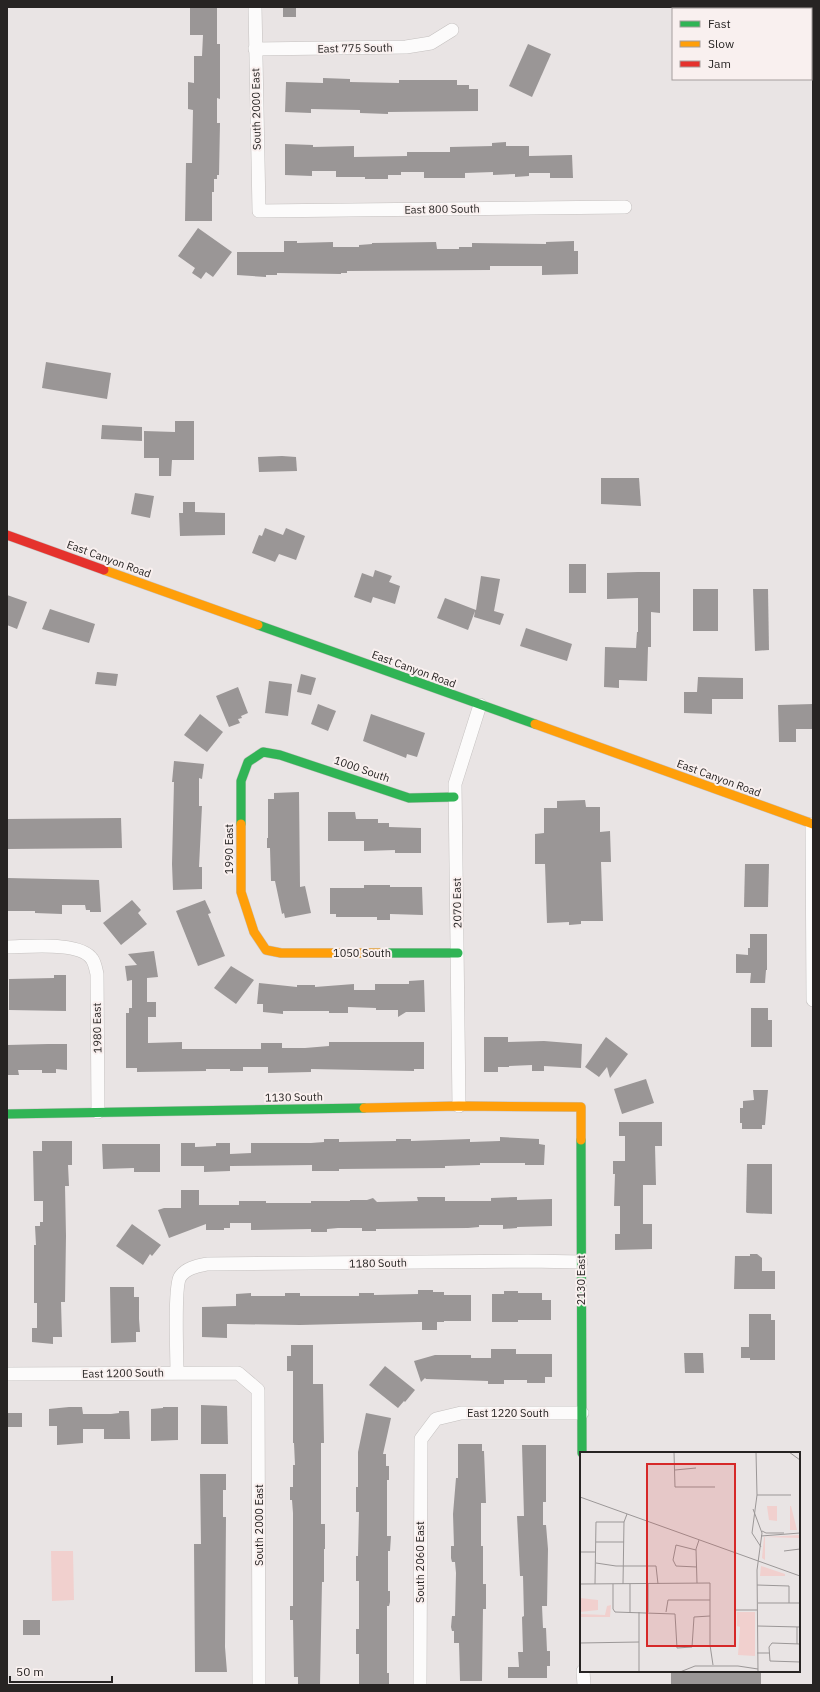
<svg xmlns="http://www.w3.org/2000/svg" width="820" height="1692" font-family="'IBM Plex Sans',sans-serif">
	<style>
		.green { fill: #f1d0ce }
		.building { fill: #9a9696 }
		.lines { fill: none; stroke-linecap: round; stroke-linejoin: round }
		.street-casing { stroke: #c4c0bf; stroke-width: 14 }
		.fast-casing { stroke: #c4c0bf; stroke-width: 10 }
		.slow-casing { stroke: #c4c0bf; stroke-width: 10 }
		.jam-casing { stroke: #c4c0bf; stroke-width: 10 }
		.street { stroke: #fcfbfb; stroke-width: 13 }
		.fast { stroke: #30b455; stroke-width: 9 }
		.slow { stroke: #ff9f0a; stroke-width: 9 }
		.jam { stroke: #e5322d; stroke-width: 9 }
		.labels { text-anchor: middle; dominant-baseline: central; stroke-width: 4; stroke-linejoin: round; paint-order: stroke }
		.street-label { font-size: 11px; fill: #272423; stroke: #f9f0ef }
		.inset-road { fill: none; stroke: #9b9797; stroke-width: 1 }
		.view { fill: #d62828; fill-opacity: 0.15; stroke: #d62828; stroke-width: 2 }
		.inset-edge { fill: none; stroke: #272423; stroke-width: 2 }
	</style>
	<rect width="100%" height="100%" fill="#e9e4e4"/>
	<path class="green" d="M51,1551H73L74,1600L52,1601Z"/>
	<g class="building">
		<path d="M190,7H217V44H220V99L217,98V123H220L219,175H217V179H214V192H212V221H185L186,163H192L193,110L188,109V82L194,83V56H202L203,35H190Z"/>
		<rect x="283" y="7" width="13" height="10"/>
		<path d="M528,44L551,54L532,97L509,86Z"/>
		<path d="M323,78L350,79V82L399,83V80H457V85H469V89H478V111L388,112V114L360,113V110L311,109V113L285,112L286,82L323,83Z"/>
		<path d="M506,142V146H529V156L572,155L573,178H550V173H529V176L515,177V174L493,175V172L465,173V178H424V172H401V175H388V179H365V177H336V171H312V176L285,175V144L313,145V147L354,146V157L407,156V152H450V147L492,146V143Z"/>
		<path d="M198,228L232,252L213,277L206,272L201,279L192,273L195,268L178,256Z"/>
		<path d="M284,241H297V243L333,242V247H359V245L372,244V243L436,242L437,249H459V247H472V243L546,244V242L574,241V251H578V274L542,275V266H490V270L347,271V273H341V274L277,273V275H266V277L237,275V252H284Z"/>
		<path d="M46,362L111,373L107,399L42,388Z"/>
		<path d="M175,421H194V460H172L171,476H159V458H144V431L175,432Z"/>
		<path d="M102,425L142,427V441L101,439Z"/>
		<path d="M282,456L296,457L297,471L259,472L258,457Z"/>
		<path d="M601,478H639L641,506L601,504Z"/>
		<path d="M135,493L154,496L150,518L131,514Z"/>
		<path d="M183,502H195V512L225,513V535L180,536L179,513H183Z"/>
		<path d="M265,528L283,535L286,528L305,536L296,560L279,554L275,562L252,553L259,535L262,536Z"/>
		<rect x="569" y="564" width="17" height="29"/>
		<path d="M375,570L392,576L389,582L400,586L395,604L373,597L371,603L354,597L362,573L373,577Z"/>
		<path d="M638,572H660V613L651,612V647H648L647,681L619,680V688L604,687L605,647L636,648L637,632H638V598L607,599V573Z"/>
		<path d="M481,576L500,579L494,611L504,614L500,625L474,617L475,611L468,630L437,618L445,598L476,610Z"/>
		<rect x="693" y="589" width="25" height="42"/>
		<path d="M753,589H768L769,650L755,651Z"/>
		<path d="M7,595L27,602L17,629L7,625Z"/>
		<path d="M50,609L95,624L89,643L42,629Z"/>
		<path d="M526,628L572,644L567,661L520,646Z"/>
		<path d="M97,672L118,674L116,686L95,684Z"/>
		<path d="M301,674L316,678L311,695L297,692Z"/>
		<path d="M698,677L743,678V699H712V714L684,713V692H697Z"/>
		<path d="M269,681L292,684L288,716L265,713Z"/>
		<path d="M238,687L248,713L241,716L242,718L238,719L240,723L229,727L216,696Z"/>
		<path d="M318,704L336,711L328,731L311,724Z"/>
		<path d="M813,704V729H796V742H779L778,705Z"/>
		<path d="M200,714L223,732L207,752L184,735Z"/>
		<path d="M371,714L425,733L417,757L407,754L406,758L363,741Z"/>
		<path d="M174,761L204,764L202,779L199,778V806H202L199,867H202V889L173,890L172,864L174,782H172Z"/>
		<path d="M299,792L300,887L305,886L311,913L285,918L284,913L282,914L275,881H271L270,848H267V838H268V799H274V793Z"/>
		<path d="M585,800L586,807H600V832L610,831L611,862H601L603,921H581V924L569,925V922L547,923L545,864H535V834L544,833V808H557V801Z"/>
		<path d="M328,812H355L356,819H378V823H389V827L421,828V853H395V850L364,851V841H328Z"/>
		<path d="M121,818L122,848L7,849V819Z"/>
		<path d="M745,864H769L768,907H744Z"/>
		<path d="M7,878L99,880L101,912H90V910H86L85,905H62V914L35,913V911H7Z"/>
		<path d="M364,885H390V887H422L423,915L390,914V920H377V917H336V914H330V888H364Z"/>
		<path d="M132,900L141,910L138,913L147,924L121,945L103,923Z"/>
		<path d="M205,900L211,913L208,914L225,956L198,966L176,911Z"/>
		<path d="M750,934H767V970H766L765,983H750L751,973H736V954L748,955V948H750Z"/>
		<path d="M154,951L158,977L147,978V1002H156V1017H148V1043L182,1042V1049H261V1043H282V1048H305L329,1046V1042H424V1069H414V1071L311,1069V1072L268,1073V1067H243V1071H230V1069H206V1071L137,1072V1068H126V1013H129V1008H132V980L127,981L125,966L137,965L128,954Z"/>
		<path d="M231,966L254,980L236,1004L214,988Z"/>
		<path d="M54,975H66V1011L9,1010V979L54,978Z"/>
		<path d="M424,980L425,1012H406L398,1017V1010H376V1008L348,1007V1013H329V1011H283V1014L263,1012V1004H257L259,983L297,987V985H315V987L354,984V990H375V984H409V981Z"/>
		<path d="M751,1008H768V1020H772V1047H751Z"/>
		<path d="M484,1037H508V1042L544,1041L582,1044L581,1068L544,1066V1071H532V1065L509,1066V1067H498V1072H484Z"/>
		<path d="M606,1037L628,1054L610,1078L607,1067L599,1077L585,1067Z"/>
		<path d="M48,1044H67V1070L56,1069V1073H42V1070H18L19,1075H7V1045Z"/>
		<path d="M646,1079L654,1103L622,1114L614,1089Z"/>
		<path d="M753,1090H768L765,1125H762V1129H742V1123H740V1108H743V1101L754,1100Z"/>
		<path d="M619,1122H662V1146H655L656,1185H643V1224H652V1249L615,1250V1234H620V1206H614L615,1174H613V1161H625V1136H619Z"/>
		<path d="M500,1137L539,1139V1144L545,1145L544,1165H525V1163H480V1165L445,1166V1168L339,1169V1171H312V1165L230,1166V1171L204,1172V1166H181V1143H195V1147L216,1146V1143H230V1154L251,1153V1143H311L324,1142V1139H339V1142L396,1141V1139H411V1141L470,1139V1142L500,1141Z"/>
		<path d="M42,1141H72V1165H68L69,1186H65L66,1236L65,1302H61L62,1337H53V1344L32,1342V1328H37V1303H34V1245H36L35,1226H40V1222H43V1201H34L33,1151H42Z"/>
		<path d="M102,1144H160V1172H134V1168L103,1169Z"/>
		<path d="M747,1164H772V1214L747,1213L746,1212Z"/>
		<path d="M181,1190H199V1205H239V1201H266V1203H311V1201H350V1200H367L373,1198L377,1202L418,1201L417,1197H445V1201H491V1198L517,1197V1200L552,1199V1226L517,1227V1228L503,1229V1225H479V1227L468,1228L376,1229V1231H362V1228H338L327,1229V1232H311V1229L251,1230V1223H230V1228H224V1230H206V1224L169,1238L158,1210L164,1208H181Z"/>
		<path d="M132,1224L161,1245L152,1256L150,1254L143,1265L116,1246Z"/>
		<path d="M750,1254H757L762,1258V1271H775V1289H734L735,1256H750Z"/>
		<path d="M110,1287H134V1297H139V1319L140,1332H136V1342L111,1343Z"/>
		<path d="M418,1290H433V1292H444V1295H471V1321H444V1322H437V1330H422V1322H418L300,1325L227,1324V1338L202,1337V1307L236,1306V1294L251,1293V1296H285V1293H300V1296H359V1293H374V1295L418,1294Z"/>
		<path d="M504,1291H518V1293H542V1300H551V1320H518V1322H492V1294H504Z"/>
		<path d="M749,1314H771V1320H775V1360H750V1358H741V1347H749Z"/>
		<path d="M291,1345H313V1384H323L324,1443H321V1524H325V1549H324V1582H322L320,1685H298V1677H294L293,1620H290V1606H293V1513L292,1500H290V1487H293V1465H295L294,1443H293V1371H287V1356H291Z"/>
		<path d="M491,1349H516V1354H552V1377H545V1383H527V1380H504V1384H488V1381L426,1379L425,1378L421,1382L414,1361L435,1355H471V1358H491Z"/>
		<path d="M684,1353H703L704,1373H685Z"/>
		<path d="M385,1366L415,1390L405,1402L404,1401L398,1408L369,1385Z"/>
		<path d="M201,1405L227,1406L228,1444H201Z"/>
		<path d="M69,1407H82L83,1414H111L119,1413V1411H129L130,1439H104V1429H83V1443L57,1445V1426H49V1409Z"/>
		<path d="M163,1407H178V1440L151,1441V1409L163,1408Z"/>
		<rect x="7" y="1413" width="15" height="14"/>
		<path d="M366,1413L391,1418L383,1454H386V1466H389V1480H387V1536H391L390,1551H388V1591H390V1602L389,1606H387V1673H389V1685H359V1654H356V1629H359V1581H356V1556H358L359,1512H356V1487H358V1452Z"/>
		<path d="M458,1444H482V1451H484L486,1503H481V1546H483V1584H486V1609H483L482,1681H460L459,1643H454V1631H452L451,1627L452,1616H455L456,1573L455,1562H452L451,1558V1546H454L453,1514L456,1478H458Z"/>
		<path d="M522,1445H546V1502H543V1525H546L548,1549L547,1606H542L543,1628H546L547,1651H550V1666H547V1678H508V1667H519L518,1652H523L522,1617L524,1616L523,1576H520L517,1516H524Z"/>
		<path d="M200,1474H226V1490H223V1517H226L225,1647L227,1672H195L194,1544H201Z"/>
		<rect x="23" y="1620" width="17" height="15"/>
		<rect x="671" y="1671" width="90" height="14"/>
	</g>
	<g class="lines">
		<g class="street-casing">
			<g id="street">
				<path d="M255,7L259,211L625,207"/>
				<path d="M255,49L406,47L431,43L452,30"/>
				<path d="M812,824L813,1000"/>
				<path d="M7,947C27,947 80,941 92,959C95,963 96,970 97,974L98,1112"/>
				<path d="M459,1106L455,784L480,705"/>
				<path d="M177,1372C177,1357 174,1287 180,1277C186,1268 197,1266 207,1264L528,1261L581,1262"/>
				<path d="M7,1374L238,1373L258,1390L259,1685"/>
				<path d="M583,1671L584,1685"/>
				<path d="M420,1685L421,1439L436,1419L461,1413H582"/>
			</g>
		</g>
		<g class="fast-casing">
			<g id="fast">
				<path d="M258,625L535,724"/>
				<path d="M241,824V781L248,762L263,752L280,755L409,798L454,797"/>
				<path d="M384,953H458"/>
				<path d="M7,1114L364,1108"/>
				<path d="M581,1140L582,1453"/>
			</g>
		</g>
		<g class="slow-casing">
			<g id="slow">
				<path d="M104,570L258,625"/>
				<path d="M535,724L813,824"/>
				<path d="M241,824V892L254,932L266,950L281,953H384"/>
				<path d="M364,1108L459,1106L581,1107V1140"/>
			</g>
		</g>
		<g class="jam-casing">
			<path id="jam" d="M7,535L104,570"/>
		</g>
		<use href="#street" class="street"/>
		<use href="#fast" class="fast"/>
		<use href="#slow" class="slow"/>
		<use href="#jam" class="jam"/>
	</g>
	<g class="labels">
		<g class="street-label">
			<text transform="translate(355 48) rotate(-1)">East 775 South</text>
			<text transform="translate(256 109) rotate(-91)">South 2000 East</text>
			<text transform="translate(442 209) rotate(-1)">East 800 South</text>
			<text transform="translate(109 559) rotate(20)">East Canyon Road</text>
			<text transform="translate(414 669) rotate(20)">East Canyon Road</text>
			<text transform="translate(362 769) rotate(19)">1000 South</text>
			<text transform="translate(719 778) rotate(20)">East Canyon Road</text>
			<text transform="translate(229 849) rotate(-90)">1990 East</text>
			<text transform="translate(457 903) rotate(-91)">2070 East</text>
			<text x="362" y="953">1050 South</text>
			<text transform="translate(97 1028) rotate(-91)">1980 East</text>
			<text transform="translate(294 1097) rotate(-1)">1130 South</text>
			<text transform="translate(378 1263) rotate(-1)">1180 South</text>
			<text transform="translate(581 1280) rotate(-90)">2130 East</text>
			<text transform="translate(123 1373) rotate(-1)">East 1200 South</text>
			<text x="508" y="1413">East 1220 South</text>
			<text transform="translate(259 1525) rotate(-90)">South 2000 East</text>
			<text transform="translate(420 1562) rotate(-90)">South 2060 East</text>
		</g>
	</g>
	<g transform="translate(580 1452)">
		<rect width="220" height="220" fill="#e9e4e4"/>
		<path d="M187,54H197V69L189,68ZM210,54H211L217,78H210ZM220,83V86L185,85V108L182,106L184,85ZM181,114L205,122V124H180ZM0,146L18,148V158L0,160ZM31,153L30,165H0V162L25,163L27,154ZM157,160H175V204L158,203L160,175L157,174Z" fill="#f1d0ce"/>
		<path class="inset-road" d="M94,0L95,35H135M176,0L177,43L172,81L181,95M209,0L220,8M95,18L116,16M177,43H211M0,45L220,124M173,57L182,81L177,118L178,220M182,79L186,81H204M181,84L220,81M16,90H44M116,98L96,93L93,108L96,114L117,115M204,99L220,97M0,100H16M155,101V158H177M16,111L36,114H76L78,132M117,131L116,97L119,88M0,132L130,131V193L133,213M15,132L16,70H44M33,132V157L35,160L95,162L97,196L112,195L114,165L130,164M43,132L44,70L47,62M50,132V160M177,133L209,134V151M178,151H220M59,160V220M68,160V132M86,160L88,148H130M177,174L220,175M0,191L59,190M217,192V175M220,192L192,191L189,195L190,209L220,210M177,201H190M100,220L115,214H158L178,217"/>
		<path class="view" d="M67,12H155V194H67Z"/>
		<rect width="220" height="220" class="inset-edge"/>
	</g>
	<rect width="820" height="1692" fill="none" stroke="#272423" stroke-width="16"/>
	<rect x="672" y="8" width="140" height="72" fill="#f9f0ef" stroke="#a59e9d"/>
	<rect x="680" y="21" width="20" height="6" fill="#30b455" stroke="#a59e9d"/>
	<text x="708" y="28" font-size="12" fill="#272423">Fast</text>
	<rect x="680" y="41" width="20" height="6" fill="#ff9f0a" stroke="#a59e9d"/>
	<text x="708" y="48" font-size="12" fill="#272423">Slow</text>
	<rect x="680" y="61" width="20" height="6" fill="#e5322d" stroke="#a59e9d"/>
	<text x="708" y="68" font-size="12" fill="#272423">Jam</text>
	<path d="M10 1676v6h102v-6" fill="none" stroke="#272423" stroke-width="2"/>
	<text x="16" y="1676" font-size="12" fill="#272423" stroke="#f9f0ef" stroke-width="3" paint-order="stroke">50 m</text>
</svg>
